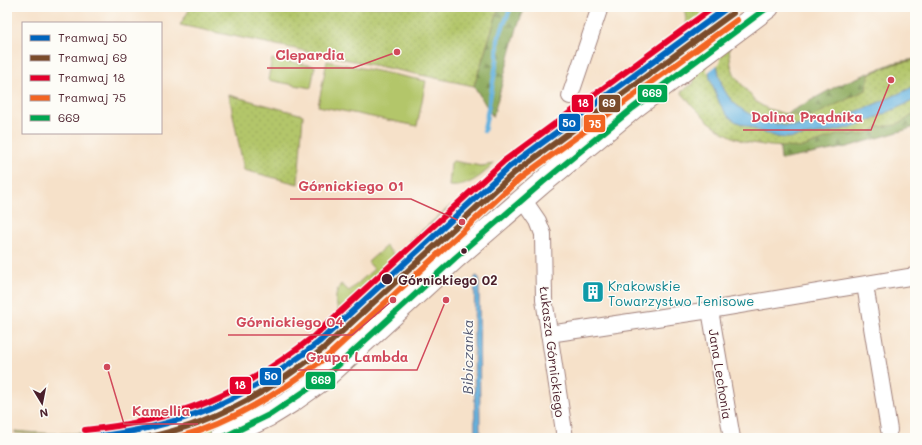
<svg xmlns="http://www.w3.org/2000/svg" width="922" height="445" font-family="Mali,sans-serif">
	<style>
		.grass { fill: url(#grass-tufts); stroke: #7e724a }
		.forest { fill: url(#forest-firs); stroke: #6c6544 }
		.park { fill: url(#park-dots); stroke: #7e724a }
		.garden { fill: #b3c66a; stroke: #7e724a }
		.water { fill: #66b3df; stroke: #586985 }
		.pier { fill: #f6e1c9 }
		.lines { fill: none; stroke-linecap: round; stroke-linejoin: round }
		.stream { stroke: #66b3df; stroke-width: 4.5 }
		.street-casing { stroke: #a0807a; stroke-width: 18 }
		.secondary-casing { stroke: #a0807a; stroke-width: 24 }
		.street { stroke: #fff; stroke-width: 16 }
		.secondary { stroke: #fff; stroke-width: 22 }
		.bus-1-casing { stroke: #fdfcf7; stroke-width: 9 }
		.bus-1 { stroke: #00a651; stroke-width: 6 }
		.tram-1-casing { stroke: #fdfcf7; stroke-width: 9 }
		.tram-2-casing { stroke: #fdfcf7; stroke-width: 9 }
		.tram-3-casing { stroke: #fdfcf7; stroke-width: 9 }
		.tram-4-casing { stroke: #fdfcf7; stroke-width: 9 }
		.tram-1 { stroke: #0065bd; stroke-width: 6 }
		.tram-2 { stroke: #7a4b2a; stroke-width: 6 }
		.tram-3 { stroke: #e4002b; stroke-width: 6 }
		.tram-4 { stroke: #f26522; stroke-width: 6 }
		.bus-dot { fill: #4a1f2b; stroke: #fdfcf7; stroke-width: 1.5 }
		.labels { text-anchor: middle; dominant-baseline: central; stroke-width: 3; stroke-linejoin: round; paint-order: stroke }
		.stop-label { font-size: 13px; font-weight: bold; fill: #4a1f2b; stroke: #fdfcf7; text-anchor: start }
		.culture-label { font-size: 13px; fill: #0d838f; stroke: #fdfcf7; text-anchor: start }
		.street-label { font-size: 13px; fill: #4a1f2b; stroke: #fdfcf7 }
		.water-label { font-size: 14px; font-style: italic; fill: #555a73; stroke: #fdfcf7 }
		.leader { fill: none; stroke: #d1495b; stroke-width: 1.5 }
		.callout-dot { fill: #d1495b; stroke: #fdfcf7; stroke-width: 1.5 }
		.callout-label { font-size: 14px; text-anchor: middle; font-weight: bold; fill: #d1495b; stroke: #fdfcf7; stroke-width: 3; stroke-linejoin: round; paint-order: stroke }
		.line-badge { stroke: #fdfcf7; stroke-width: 1.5 }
		.badge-label { font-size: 11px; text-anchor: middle; font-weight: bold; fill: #fff }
	</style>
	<defs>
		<pattern id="grass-tufts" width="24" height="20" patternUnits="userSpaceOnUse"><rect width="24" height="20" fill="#b3c66a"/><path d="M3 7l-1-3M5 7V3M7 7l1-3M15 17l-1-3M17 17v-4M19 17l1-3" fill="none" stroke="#9baa5c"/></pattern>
		<pattern id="forest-firs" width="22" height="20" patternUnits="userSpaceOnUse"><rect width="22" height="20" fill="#8eab5e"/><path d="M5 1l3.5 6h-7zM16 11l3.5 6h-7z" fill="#768b4e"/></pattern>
		<pattern id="park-dots" width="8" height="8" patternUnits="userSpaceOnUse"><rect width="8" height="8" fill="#b3c66a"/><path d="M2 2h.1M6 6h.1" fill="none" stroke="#9baa5c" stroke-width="1.8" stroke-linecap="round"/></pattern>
	</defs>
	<rect width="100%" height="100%" fill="#fdfcf7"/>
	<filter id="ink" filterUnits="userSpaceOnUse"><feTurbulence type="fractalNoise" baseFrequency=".025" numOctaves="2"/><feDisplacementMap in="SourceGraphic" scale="8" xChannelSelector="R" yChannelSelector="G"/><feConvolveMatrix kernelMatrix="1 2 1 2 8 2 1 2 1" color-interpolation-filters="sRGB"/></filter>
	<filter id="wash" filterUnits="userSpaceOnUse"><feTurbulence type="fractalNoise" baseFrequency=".012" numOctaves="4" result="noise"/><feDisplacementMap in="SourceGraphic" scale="16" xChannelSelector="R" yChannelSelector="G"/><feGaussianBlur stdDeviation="0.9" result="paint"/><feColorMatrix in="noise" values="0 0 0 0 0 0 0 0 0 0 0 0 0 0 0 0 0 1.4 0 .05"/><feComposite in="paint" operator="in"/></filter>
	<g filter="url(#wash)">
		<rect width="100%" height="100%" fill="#f6e1c9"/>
		<g class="grass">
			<path d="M689,50L690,55L577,141L573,136L527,172L492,203L487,202L555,148Z"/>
			<path d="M453,161L481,166L494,164C481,176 468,188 449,186L451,163Z"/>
			<path d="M451,205L352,299L339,311C334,302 335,292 341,284L349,291L374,269L368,262L386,246L394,255L408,244L409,242Z"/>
			<path d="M331,324L332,326C241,408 137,444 15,433V431C137,444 240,406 331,324Z"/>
			<path d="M343,338L345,345L313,376L225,429L202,438H162C212,426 261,402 303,371C316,361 329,349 343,338Z"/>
		</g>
		<g class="forest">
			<path d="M499,7H525L517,28L493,117L474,86Z"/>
			<path d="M915,59V127L847,147L781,160L779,140L770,118L788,113L837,86L893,63Z"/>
		</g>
		<g class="park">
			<path d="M191,7H499L474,86L180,25Z"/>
			<path d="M683,7H724L731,65L735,76L756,102L766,108L785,114L811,117L866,90L869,74L895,64L915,60V111L910,117L896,125L878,127L871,132L860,135L840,134L800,148L770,146L745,142L735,138L723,132L708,121L691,104L681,92L694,83L685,13Z"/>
			<path d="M229,95L303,115L298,184L244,170Z"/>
		</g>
		<g class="garden">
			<path d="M272,59L315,66L311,88L268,80Z"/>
			<path d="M327,61L426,81L417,126L318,106Z"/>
		</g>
		<g class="water">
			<path d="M702,7H714C716,30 714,65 722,85C728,100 740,110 754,116C766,122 782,126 795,126C832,125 881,102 915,86V100L857,126L825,133L788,138L777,137L759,131L735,121L727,115L720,104L710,79Z"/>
			<path d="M477,276L479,278L480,438H475L474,330L475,277Z"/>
		</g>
		<path class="pier" d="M706,7H716L720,63L707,73L701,11Z"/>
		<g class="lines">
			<path class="stream" d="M484,131L497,60L498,39L511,7"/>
		</g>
	</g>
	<g filter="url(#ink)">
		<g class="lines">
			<g class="street-casing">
				<g id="street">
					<path d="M570,96L600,7"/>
					<path d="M523,199L538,221L543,234L544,299L565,438"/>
					<path d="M865,285L889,430"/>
					<path d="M710,310L732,438"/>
					<path d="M549,334L710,310L915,276"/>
				</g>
			</g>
			<g class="secondary-casing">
				<path id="secondary" d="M222,438L271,414L292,401L323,379L455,258L543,182L633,108L768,7"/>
			</g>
			<use href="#street" class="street"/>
			<use href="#secondary" class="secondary"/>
			<g class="bus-1-casing">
				<path id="bus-1" d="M222,438L271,414L323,379L455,258L543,182L633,108L768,7"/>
			</g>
			<use href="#bus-1" class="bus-1"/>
			<g class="tram-1-casing">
				<path id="tram-1" d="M86,438C180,428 245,401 319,342L509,167L728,7"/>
			</g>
			<g class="tram-2-casing">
				<path id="tram-2" d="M144,438C211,425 272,391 324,348L514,173L733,13"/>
			</g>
			<g class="tram-3-casing">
				<path id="tram-3" d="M85,430C177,421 241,394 314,336L504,161L714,7"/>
			</g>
			<g class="tram-4-casing">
				<path id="tram-4" d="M176,438C233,422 284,391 330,354L519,179L737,20"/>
			</g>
			<use href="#tram-1" class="tram-1"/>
			<use href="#tram-2" class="tram-2"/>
			<use href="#tram-3" class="tram-3"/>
			<use href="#tram-4" class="tram-4"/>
		</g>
	</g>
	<defs>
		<g id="building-square" transform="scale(1.15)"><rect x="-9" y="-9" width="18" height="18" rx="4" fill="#0f9aa8" stroke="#fdfcf7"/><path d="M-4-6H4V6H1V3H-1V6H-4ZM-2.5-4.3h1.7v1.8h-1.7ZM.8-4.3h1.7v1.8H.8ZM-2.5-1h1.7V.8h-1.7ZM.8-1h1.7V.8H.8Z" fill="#fff"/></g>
	</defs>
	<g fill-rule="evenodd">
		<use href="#building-square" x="593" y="292"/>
	</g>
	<g class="bus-dot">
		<circle cx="464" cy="251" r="3.5"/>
		<circle cx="387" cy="279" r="6"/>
	</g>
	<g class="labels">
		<g class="stop-label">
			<text x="398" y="279">Górnickiego 02</text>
		</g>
		<g class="culture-label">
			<text x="608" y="285">Krakowskie<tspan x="608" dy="15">Towarzystwo Tenisowe</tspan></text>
		</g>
		<g class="street-label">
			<text transform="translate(553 352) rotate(83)">Łukasza Górnickiego</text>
			<text transform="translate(721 374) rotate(81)">Jana Lechonia</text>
		</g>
		<g class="water-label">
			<text transform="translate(467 357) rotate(-90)">Bibiczanka</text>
		</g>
	</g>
	<path class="leader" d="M397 52L353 68H267M891 80L871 130H743M462 222L411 199H290M393 300L352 335H228M446 300L417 370H298M107 367L124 424H198"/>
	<g class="callout-dot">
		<circle cx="397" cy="52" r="4"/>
		<circle cx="891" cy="80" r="4"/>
		<circle cx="462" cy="222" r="4"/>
		<circle cx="393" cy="300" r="4"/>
		<circle cx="446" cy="300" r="4"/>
		<circle cx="107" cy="367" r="4"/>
	</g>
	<g class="callout-label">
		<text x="310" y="60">Clepardia</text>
		<text x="807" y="122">Dolina Prądnika</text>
		<text x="351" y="191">Górnickiego 01</text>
		<text x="290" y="327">Górnickiego 04</text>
		<text x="357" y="362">Grupa Lambda</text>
		<text x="161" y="416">Kamellia</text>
	</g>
	<g class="line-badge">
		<rect x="637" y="84" width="31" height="19" rx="4" fill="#00a651"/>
		<rect x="571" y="94" width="23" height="19" rx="4" fill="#e4002b"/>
		<rect x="598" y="94" width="23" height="19" rx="4" fill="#7a4b2a"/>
		<rect x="558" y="113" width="23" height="19" rx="4" fill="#0065bd"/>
		<rect x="583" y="114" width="23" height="19" rx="4" fill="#f26522"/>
		<rect x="259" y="367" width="23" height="19" rx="4" fill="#0065bd"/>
		<rect x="305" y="371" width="31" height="19" rx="4" fill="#00a651"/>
		<rect x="229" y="376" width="23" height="19" rx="4" fill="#e4002b"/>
	</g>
	<g class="badge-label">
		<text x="652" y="97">669</text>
		<text x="583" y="107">18</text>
		<text x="609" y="107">69</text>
		<text x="569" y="127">50</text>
		<text x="595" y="128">75</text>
		<text x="271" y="380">50</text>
		<text x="321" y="384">669</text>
		<text x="240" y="389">18</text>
	</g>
	<rect width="922" height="445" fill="none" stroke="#fdfcf7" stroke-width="24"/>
	<rect x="22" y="22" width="140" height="112" fill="#fdfcf7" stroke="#b5a4a5"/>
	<rect x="30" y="35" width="20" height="6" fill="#0065bd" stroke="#b5a4a5"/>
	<text x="58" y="42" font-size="12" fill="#4a1f2b">Tramwaj 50</text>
	<rect x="30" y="55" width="20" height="6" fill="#7a4b2a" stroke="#b5a4a5"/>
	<text x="58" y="62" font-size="12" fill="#4a1f2b">Tramwaj 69</text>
	<rect x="30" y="75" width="20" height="6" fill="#e4002b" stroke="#b5a4a5"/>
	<text x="58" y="82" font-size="12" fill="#4a1f2b">Tramwaj 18</text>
	<rect x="30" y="95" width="20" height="6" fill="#f26522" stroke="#b5a4a5"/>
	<text x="58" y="102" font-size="12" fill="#4a1f2b">Tramwaj 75</text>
	<rect x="30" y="115" width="20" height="6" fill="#00a651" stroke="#b5a4a5"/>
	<text x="58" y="122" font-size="12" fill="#4a1f2b">669</text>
	<g transform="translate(42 403) rotate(170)" stroke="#fdfcf7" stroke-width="3" paint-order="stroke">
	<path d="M0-3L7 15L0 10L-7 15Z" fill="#4a1f2b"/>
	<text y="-6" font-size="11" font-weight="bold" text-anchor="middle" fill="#4a1f2b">N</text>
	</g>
</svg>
